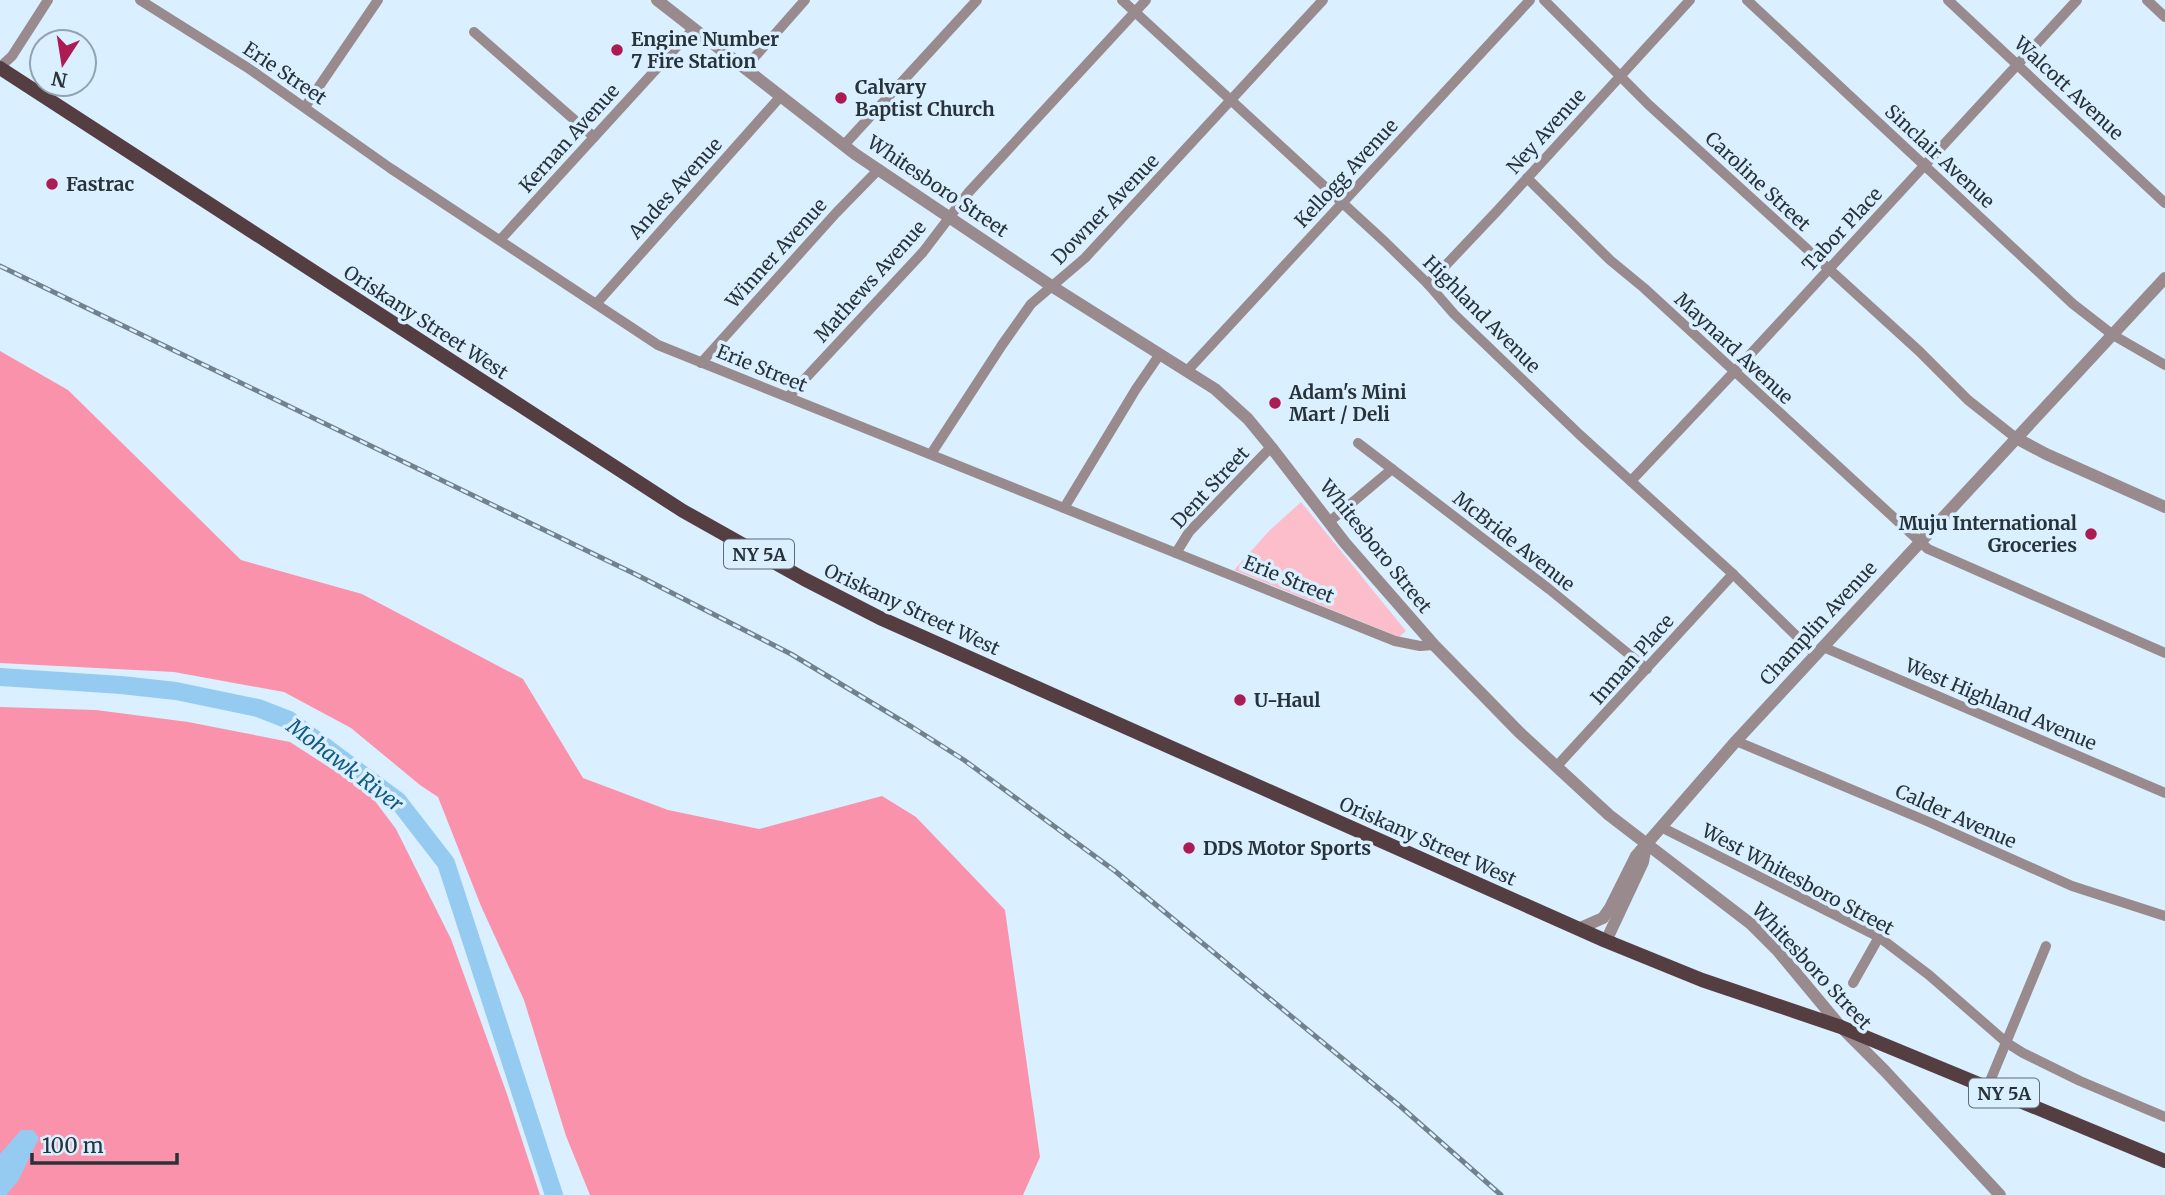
<svg xmlns="http://www.w3.org/2000/svg" width="2165" height="1195" font-family="Merriweather,serif">
	<style>
		.green { fill: #fcbecb }
		.forest { fill: #fb92ab }
		.water { fill: #96cbf1 }
		.lines { fill: none; stroke-linecap: round; stroke-linejoin: round }
		.river { stroke: #96cbf1; stroke-width: 18 }
		.minor { stroke: #998b8d; stroke-width: 10 }
		.tertiary { stroke: #998b8d; stroke-width: 12 }
		.primary { stroke: #553e42; stroke-width: 14 }
		.rail-casing { stroke: #72828d; stroke-width: 5 }
		.rail { stroke: #daefff; stroke-width: 2.5; stroke-dasharray: 8; stroke-linecap: butt }
		.poi-dot { fill: #ac1b52; stroke: #daefff; stroke-width: 2.5 }
		.labels { text-anchor: middle; dominant-baseline: central; stroke-width: 7; stroke-linejoin: round; paint-order: stroke }
		.shield { fill: #daefff; stroke: #5d6b74; stroke-width: 2 }
		.shield-label { font-size: 18px; font-weight: bold; fill: #273239 }
		.poi-label { font-size: 19px; font-weight: bold; fill: #273239; stroke: #daefff; text-anchor: start }
		.street-label { font-size: 19px; fill: #273239; stroke: #daefff }
		.water-label { font-size: 21px; font-style: italic; fill: #105a83; stroke: #daefff }
	</style>
	<rect width="100%" height="100%" fill="#daefff"/>
	<path class="green" d="M1301,502L1406,631L1399,637L1234,570L1270,530Z"/>
	<g class="forest">
		<path d="M0,351L68,390L241,560L362,594L523,679L583,778L668,810L759,829L882,796L916,817L1005,910L1040,1157L1023,1195H590L566,1136L524,1000L481,906L438,797L420,785L351,728L284,692L174,672L0,663Z"/>
		<path d="M0,707L96,710L188,722L290,742L369,793L396,829L451,939L507,1094L540,1195H0Z"/>
	</g>
	<path class="water" d="M21,1130H33L39,1138L18,1181L6,1195H0V1154Z"/>
	<g class="lines">
		<path class="river" d="M0,677L121,685L176,691L258,708L289,720L398,801L446,863L554,1195"/>
		<g class="minor">
			<path d="M140,0L248,68L390,168L658,345L1395,641L1420,646L1434,645"/>
			<path d="M1122,0L1385,242L1428,284L1454,314L1580,435L1733,574L1816,655"/>
			<path d="M1544,0L1649,105L1919,351L1968,400L2016,438"/>
			<path d="M1747,0L2073,304L2113,335L2165,365"/>
			<path d="M1948,0L2165,203"/>
			<path d="M2147,0L2165,17"/>
			<path d="M474,32L594,137"/>
			<path d="M0,67L12,56L48,0"/>
			<path d="M745,68L805,0"/>
			<path d="M305,107L378,0"/>
			<path d="M844,145L977,0"/>
			<path d="M1527,178L1610,260L1644,288L1928,549L2165,653"/>
			<path d="M500,240L693,29"/>
			<path d="M1428,284L1498,210L1690,0"/>
			<path d="M596,304L781,96"/>
			<path d="M701,363L836,213L879,169"/>
			<path d="M1187,371L1530,0"/>
			<path d="M788,397L923,252L968,193L1146,0"/>
			<path d="M1358,443L1549,589L1647,669"/>
			<path d="M931,454L1002,345L1031,304L1085,258L1323,0"/>
			<path d="M1631,481L1734,372L2077,0"/>
			<path d="M1064,508L1136,389L1160,354"/>
			<path d="M1329,522L1392,469"/>
			<path d="M1176,553L1189,532L1271,447"/>
			<path d="M1823,647L2165,793"/>
			<path d="M1736,741L1929,822L2072,886L2165,916"/>
			<path d="M1556,767L1733,574"/>
			<path d="M1661,827L1879,937L1929,975L2007,1043L2023,1053L2080,1081L2165,1117"/>
			<path d="M1853,983L1879,937"/>
			<path d="M1988,1086L2046,946"/>
		</g>
		<g class="tertiary">
			<path d="M657,0L855,154L1053,287L1215,389L1248,419L1271,447L1345,543L1434,645L1519,732L1609,815L1751,924L1777,950L1841,1027L1885,1071L2000,1195"/>
			<path d="M2016,438L2046,454L2165,507"/>
			<path d="M1578,929L1603,918L1610,908L1636,856L1736,741L2165,278"/>
			<path d="M1606,941L1643,862L1646,845"/>
		</g>
		<path class="primary" d="M0,68L683,511L804,579L880,618L1606,941L1702,980L1841,1027L2165,1161"/>
		<g class="rail-casing">
			<path id="rail" d="M0,266L635,574L791,654L912,727L964,760L1115,871L1400,1106L1501,1195"/>
		</g>
		<use href="#rail" class="rail"/>
	</g>
	<g class="poi-dot">
		<circle cx="617" cy="50" r="7"/>
		<circle cx="841" cy="98" r="7"/>
		<circle cx="52" cy="184" r="7"/>
		<circle cx="1275" cy="403" r="7"/>
		<circle cx="2091" cy="534" r="7"/>
		<circle cx="1240" cy="700" r="7"/>
		<circle cx="1189" cy="848" r="7"/>
	</g>
	<g class="labels">
		<g class="shield">
			<rect x="724" y="539.5" width="70" height="29" rx="5"/>
			<rect x="1969" y="1078.5" width="70" height="29" rx="5"/>
		</g>
		<g class="shield-label">
			<text x="759" y="554">NY 5A</text>
			<text x="2004" y="1093">NY 5A</text>
		</g>
		<g class="poi-label">
			<text x="631" y="39">Engine Number<tspan x="631" dy="22">7 Fire Station</tspan></text>
			<text x="855" y="87">Calvary<tspan x="855" dy="22">Baptist Church</tspan></text>
			<text x="66" y="184">Fastrac</text>
			<text x="1289" y="392">Adam's Mini<tspan x="1289" dy="22">Mart / Deli</tspan></text>
			<text x="2077" y="523" text-anchor="end">Muju International<tspan x="2077" dy="22">Groceries</tspan></text>
			<text x="1254" y="700">U-Haul</text>
			<text x="1203" y="848">DDS Motor Sports</text>
		</g>
		<g class="street-label">
			<text transform="translate(285 73) rotate(34)">Erie Street</text>
			<text transform="translate(2069 88) rotate(43)">Walcott Avenue</text>
			<text transform="translate(1546 131) rotate(-48)">Ney Avenue</text>
			<text transform="translate(569 138) rotate(-48)">Kernan Avenue</text>
			<text transform="translate(1940 156) rotate(43)">Sinclair Avenue</text>
			<text transform="translate(1346 173) rotate(-47)">Kellogg Avenue</text>
			<text transform="translate(1758 181) rotate(43)">Caroline Street</text>
			<text transform="translate(938 186) rotate(34)">Whitesboro Street</text>
			<text transform="translate(675 188) rotate(-48)">Andes Avenue</text>
			<text transform="translate(1105 209) rotate(-46)">Downer Avenue</text>
			<text transform="translate(1842 229) rotate(-47)">Tabor Place</text>
			<text transform="translate(776 253) rotate(-48)">Winner Avenue</text>
			<text transform="translate(870 281) rotate(-48)">Mathews Avenue</text>
			<text transform="translate(1482 314) rotate(45)">Highland Avenue</text>
			<text transform="translate(426 322) rotate(33)">Oriskany Street West</text>
			<text transform="translate(1734 348) rotate(43)">Maynard Avenue</text>
			<text transform="translate(762 368) rotate(22)">Erie Street</text>
			<text transform="translate(1210 487) rotate(-47)">Dent Street</text>
			<text transform="translate(1514 541) rotate(38)">McBride Avenue</text>
			<text transform="translate(1376 546) rotate(51)">Whitesboro Street</text>
			<text transform="translate(1289 579) rotate(22)">Erie Street</text>
			<text transform="translate(912 609) rotate(25)">Oriskany Street West</text>
			<text transform="translate(1818 623) rotate(-47)">Champlin Avenue</text>
			<text transform="translate(1632 659) rotate(-48)">Inman Place</text>
			<text transform="translate(2001 704) rotate(23)">West Highland Avenue</text>
			<text transform="translate(1956 816) rotate(24)">Calder Avenue</text>
			<text transform="translate(1428 841) rotate(24)">Oriskany Street West</text>
			<text transform="translate(1798 879) rotate(28)">West Whitesboro Street</text>
			<text transform="translate(1812 966) rotate(47)">Whitesboro Street</text>
		</g>
		<g class="water-label">
			<text transform="translate(345 765) rotate(37)">Mohawk River</text>
		</g>
	</g>
	<g transform="translate(63 63) rotate(192)"><circle r="33" fill="#daefff" stroke="#92a3b0" stroke-width="2"/>
	<path d="M0-5L12 26L0 18L-12 26Z" fill="#ac1b52"/>
	<text y="-10" font-size="19" font-weight="bold" text-anchor="middle" fill="#273239">N</text>
	</g>
	<path d="M32 1153v10h145v-10" fill="none" stroke="#273239" stroke-width="3.5"/>
	<text x="42" y="1153" font-size="21" fill="#273239" stroke="#daefff" stroke-width="5" paint-order="stroke">100 m</text>
</svg>
